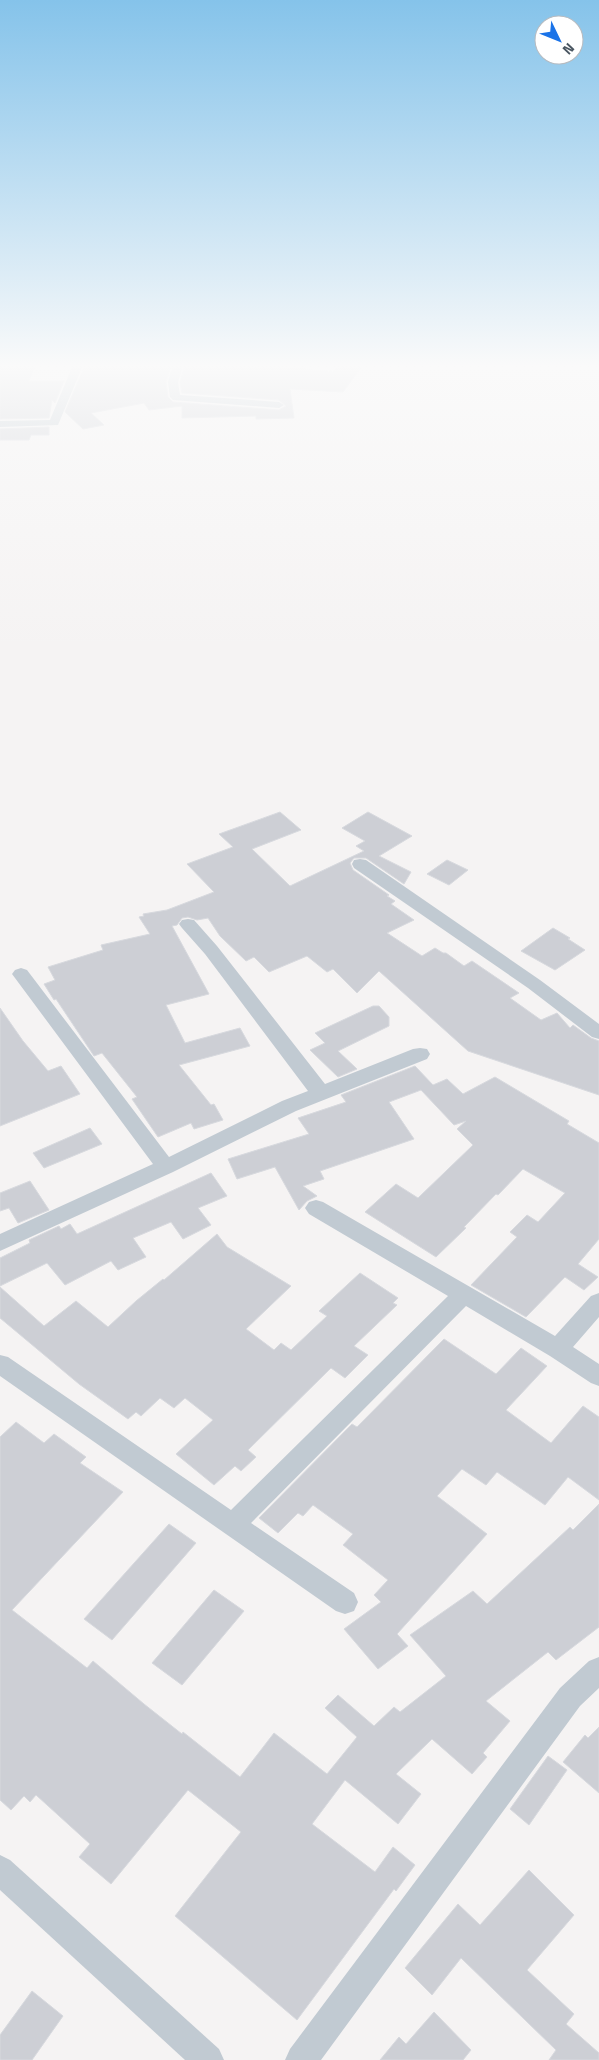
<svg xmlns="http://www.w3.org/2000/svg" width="599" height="2060" font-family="'Titillium Web',sans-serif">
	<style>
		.building { fill: #cdcfd5; stroke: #d7d9de }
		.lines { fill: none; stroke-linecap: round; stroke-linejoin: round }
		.minor { fill: #c1cad2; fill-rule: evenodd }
	</style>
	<rect width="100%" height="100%" fill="#f5f3f3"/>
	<g class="building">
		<path d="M0,365H35L29,381H64L55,403L52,400L49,418L0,419Z"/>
		<path d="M85,365H171L166,382L168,397L173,402L279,410L286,406L279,400L182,393L180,382L185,365H266L333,372L339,365H363L343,392L290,389L294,418L256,419V416L182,418V406L149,410L144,403L91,413L104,425L83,429L65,412Z"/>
		<path d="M49,427V435H31L29,440H0V429Z"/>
		<path d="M280,812L301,830L252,849L290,886L364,851L356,846L365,841L342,828L368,812L412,836L379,856L411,872L404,884L366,858H354L350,863L353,870L389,895L387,896L395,901L391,904L414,920L387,933L422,956L435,948L443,953H446L464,966L472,961L519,993L510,998L541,1020L557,1013L570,1028L573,1025L591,1038L599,1041V1095L468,1051L379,971L357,993L333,969L327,972L307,956L269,972L254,957L246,961L220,936L208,918L197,920L188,917L182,918L177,925L172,926L209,994L166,1005L185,1043L240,1028L250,1046L179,1065L211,1105L214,1104L223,1120L194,1129L191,1123L158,1137L132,1099L137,1097L102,1053L94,1056L56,999L54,1000L44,984L55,980L48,967L103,950L101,945L150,934L139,917L144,916L143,914L167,910L214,892L187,864L233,847L219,834Z"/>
		<path d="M447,860L468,870L449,885L427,874Z"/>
		<path d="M553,928L570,938L568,939L585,950L555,970L521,951Z"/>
		<path d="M373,1006H379L389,1017V1026L338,1051L357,1069L338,1077L310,1050L325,1043L315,1033Z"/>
		<path d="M0,1008L23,1041L48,1071L61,1066L80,1094L0,1126Z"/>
		<path d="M415,1066L433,1085L447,1079L463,1094L495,1077L569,1121L567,1124L599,1143V1239L578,1264L598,1277L584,1290L565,1277L526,1317L471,1285L517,1237L510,1232L527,1215L538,1222L565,1193L523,1169L498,1195L496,1194L464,1227L466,1228L436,1257L365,1212L396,1184L418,1198L473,1145L457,1129L466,1121L454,1125L421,1090L389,1102L414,1139L320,1171L324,1179L303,1186L317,1196L307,1201L299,1210L275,1167L237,1179L228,1159L309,1134L298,1118L346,1102L341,1095Z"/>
		<path d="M90,1128L102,1144L44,1168L33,1153Z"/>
		<path d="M211,1173L227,1196L198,1208L211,1225L183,1239L171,1222L133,1238L146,1257L118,1270L111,1261L65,1285L47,1263L0,1286V1258L30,1243L29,1240L59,1226L61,1229L70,1224L77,1234Z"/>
		<path d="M30,1181L49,1210L18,1223L9,1208L0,1211V1193Z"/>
		<path d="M217,1234L227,1247L291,1286L246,1329L274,1350L281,1343L291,1350L327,1316L319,1311L360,1273L398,1298L393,1303L397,1305L354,1346L368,1355L345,1378L331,1368L248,1450L256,1457L241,1471L235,1466L214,1485L176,1454L213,1420L185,1398L174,1408L160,1398L141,1416L136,1412L128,1419L79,1384L0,1318V1287L44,1326L76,1301L108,1327L136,1301L163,1279L164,1280Z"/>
		<path d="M444,1339L496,1374L521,1348L547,1366L506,1410L551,1443L583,1406L599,1417V1500L568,1477L545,1505L497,1472L486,1485L462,1469L437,1496L487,1534L397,1634L408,1646L378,1669L344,1629L381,1602L374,1595L388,1580L343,1545L353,1534L313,1505L303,1516L298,1513L278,1533L259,1518L352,1424L357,1427Z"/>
		<path d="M16,1422L44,1443L54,1434L86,1457L80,1463L123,1492L12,1610L87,1668L93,1661L144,1704L182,1734L183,1732L240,1777L274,1733L327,1774L357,1737L325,1708L338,1695L374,1726L394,1707L400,1712L446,1676L410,1635L473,1591L487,1604L570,1527L573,1530L599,1504V1627L556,1660L548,1652L486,1701L510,1721L483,1753L487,1757L472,1774L432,1739L396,1774L421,1794L398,1824L345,1780L312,1824L375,1872L393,1847L415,1865L396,1891L394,1889L297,2020L175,1916L241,1832L188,1790L111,1884L79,1857L90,1844L36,1795L30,1802L24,1796L11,1810L0,1800V1437Z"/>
		<path d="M169,1524L196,1543L112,1640L84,1619Z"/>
		<path d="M214,1590L244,1611L182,1685L152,1663Z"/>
		<path d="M599,1727V1793L563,1762L585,1735L588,1738Z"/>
		<path d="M548,1756L567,1770L529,1825L510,1809Z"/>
		<path d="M529,1870L574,1915L527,1970L574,2014L566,2024L599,2053V2060H549L556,2050L461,1958L432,1995L405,1968L458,1904L480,1925Z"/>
		<path d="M32,1991L63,2016L32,2060H0V2035Z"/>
		<path d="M434,2012L471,2050L463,2060H380L399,2037L406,2044Z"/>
	</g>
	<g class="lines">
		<g class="minor">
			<path d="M73,365H83L58,425L0,427V421L50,420Z"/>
			<path d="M173,365H183L178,382L180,395L279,402L284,405L279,408L173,400L170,397L168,382Z"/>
			<path d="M360,859L366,860L540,980L599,1024V1039L592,1037L528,988L354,868L352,864L354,860Z"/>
			<path d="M188,919L194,920L217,946L325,1084L413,1049L420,1048L427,1049L430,1054L427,1059L296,1111L173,1172L0,1251V1234L153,1164L15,978L12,974L15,970L21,968L27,970L169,1157L282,1101L308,1091L205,954L182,928L179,924L182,920Z"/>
			<path d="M316,1200L323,1202L555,1336L591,1296L599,1293V1317L573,1347L599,1364V1386L591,1383L550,1356L466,1306L251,1523L354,1593L358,1602L354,1611L345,1614L336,1611L0,1376V1355L8,1357L231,1510L448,1296L309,1214L305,1208L309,1202Z"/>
			<path d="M599,1657V1688L580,1706L321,2060H285L290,2049L560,1688L589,1661Z"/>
			<path d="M0,1855L10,1860L219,2049L224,2060H185L0,1890Z"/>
		</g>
	</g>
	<linearGradient id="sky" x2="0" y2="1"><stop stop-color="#85c3ea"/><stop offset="0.56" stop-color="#fafafa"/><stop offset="1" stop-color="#fafafa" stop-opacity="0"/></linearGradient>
	<rect width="599" height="653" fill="url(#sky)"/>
	<g transform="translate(559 40) rotate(133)"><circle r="24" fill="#ffffff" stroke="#b7bbc0"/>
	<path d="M0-4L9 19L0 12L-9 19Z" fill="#1a73e8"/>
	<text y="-8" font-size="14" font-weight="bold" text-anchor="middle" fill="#4a5661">N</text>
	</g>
</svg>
